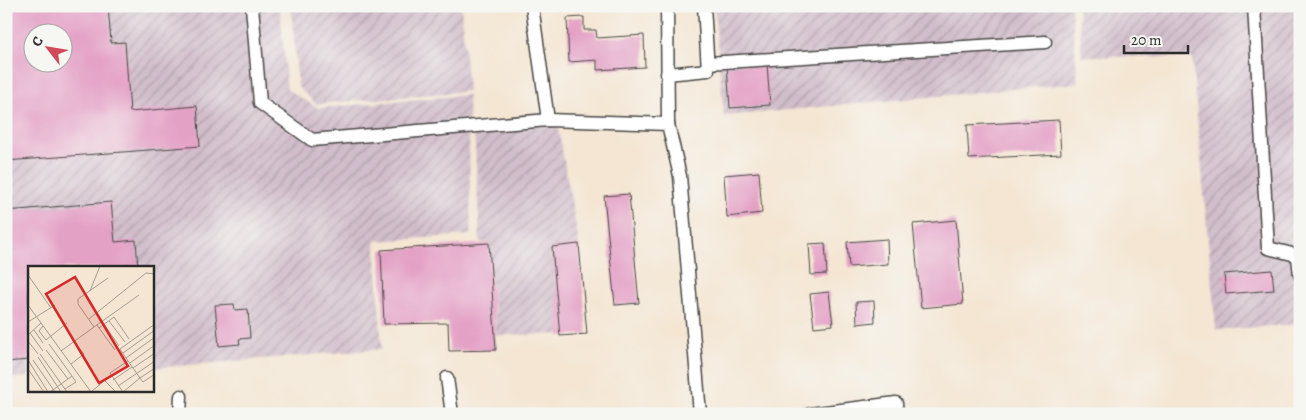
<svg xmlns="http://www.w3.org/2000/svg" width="1306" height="420" font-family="Alegreya,serif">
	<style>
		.industrial { fill: url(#industrial-furrows); fill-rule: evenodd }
		.building { fill: #e4a1c6; fill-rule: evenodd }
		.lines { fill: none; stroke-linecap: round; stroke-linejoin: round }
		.lane-casing { stroke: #494744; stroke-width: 15 }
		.lane { stroke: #fff; stroke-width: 12 }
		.inset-road { fill: none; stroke: #a49b90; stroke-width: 1 }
		.view { fill: #d62828; fill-opacity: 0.15; stroke: #d62828; stroke-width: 2.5 }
		.inset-edge { fill: none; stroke: #2b2b2b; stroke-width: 2.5 }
	</style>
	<defs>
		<pattern id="industrial-furrows" width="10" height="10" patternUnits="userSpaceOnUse" patternTransform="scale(1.25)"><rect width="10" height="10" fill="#d1bdcb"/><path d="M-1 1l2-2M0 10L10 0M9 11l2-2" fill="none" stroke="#aa9aa5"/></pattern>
	</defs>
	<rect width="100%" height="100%" fill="#f6f6f2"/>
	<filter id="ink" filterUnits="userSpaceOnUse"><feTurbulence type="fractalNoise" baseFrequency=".02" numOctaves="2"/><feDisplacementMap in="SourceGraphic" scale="10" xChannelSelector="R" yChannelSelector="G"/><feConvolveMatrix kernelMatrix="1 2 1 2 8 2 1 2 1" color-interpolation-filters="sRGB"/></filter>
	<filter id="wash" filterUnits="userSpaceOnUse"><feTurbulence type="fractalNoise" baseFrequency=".0096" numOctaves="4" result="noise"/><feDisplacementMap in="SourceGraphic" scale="20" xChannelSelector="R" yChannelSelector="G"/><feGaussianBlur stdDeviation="1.12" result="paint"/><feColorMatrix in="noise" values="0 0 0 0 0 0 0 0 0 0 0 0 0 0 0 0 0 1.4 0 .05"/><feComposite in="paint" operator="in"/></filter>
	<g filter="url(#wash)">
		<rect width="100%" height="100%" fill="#f4e6d3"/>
		<g class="industrial">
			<path d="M6,6H280L287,89L318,108L468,95L471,235L375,241L382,349L153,368L152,268H29V377L6,379ZM32,32H62V62H32Z"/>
			<path d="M291,6H461L468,91L316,104L298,87Z"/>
			<path d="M714,6H1071L1078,83L724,116Z"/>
			<path d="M1078,6H1300V324L1216,330L1192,58L1082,56Z"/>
			<path d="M557,122L579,244L587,334L496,335L489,243L480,242L474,126Z"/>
		</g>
		<g id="blocks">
			<g class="building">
				<path d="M25,6H108L111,43L125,42L130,112L197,106L200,146L6,161V8ZM32,32H62V62H32Z"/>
				<path d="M584,17V30H596L597,38L644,35L645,67L597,70V60L569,62L567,18Z"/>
				<path d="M767,64L770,105L730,108L727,66Z"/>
				<path d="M1059,120L1061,154L969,159L967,125Z"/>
				<path d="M759,172L762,213L727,217L724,175Z"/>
				<path d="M629,194L639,303L615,305L604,196Z"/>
				<path d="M111,202L115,242L136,240L138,268H29V360L6,362V211Z"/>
				<path d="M956,220L963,304L921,308L913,224Z"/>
				<path d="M887,239L888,264L849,267L847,242Z"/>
				<path d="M489,243L496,350L449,351L448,323L384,324L381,250Z"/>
				<path d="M825,243L827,274L811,275L809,244Z"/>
				<path d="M579,244L587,334L560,336L552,247Z"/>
				<path d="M1272,270L1274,290L1226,294L1224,274Z"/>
				<path d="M829,292L833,325L814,327L810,294Z"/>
				<path d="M874,301L875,322L857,324L856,302Z"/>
				<path d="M234,304L235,310L248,309L250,338L239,339L240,344L219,346L215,305Z"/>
			</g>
		</g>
	</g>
	<g filter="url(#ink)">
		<use href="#blocks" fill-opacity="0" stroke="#494744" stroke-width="1"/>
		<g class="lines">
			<g class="lane-casing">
				<g id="lane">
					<path d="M252,6L260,103L312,140L548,120L668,124L680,176L700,414"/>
					<path d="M532,6L548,120"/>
					<path d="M667,6L668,124"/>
					<path d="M1254,6L1268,248L1300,256"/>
					<path d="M708,63L1045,42"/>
					<path d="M667,74L708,70L704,6"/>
					<path d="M1298,257L1300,275"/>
					<path d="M447,378L452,414"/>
					<path d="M180,414L181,396"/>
					<path d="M810,414L896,403L897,414"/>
				</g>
			</g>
			<use href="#lane" class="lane"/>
		</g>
	</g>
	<g transform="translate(28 266)">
		<rect width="126" height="126" fill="#f4e6d3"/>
		<path class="inset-road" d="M0,9L23,42M62,25L72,0M0,39L63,126M61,53L118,7L127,8M81,55L97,76M0,56L27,39M76,58L91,80M127,58L92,83L100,95L82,107L95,126L112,112L115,116L127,108M69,59L71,62L86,51L101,73M15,60L11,65L18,74L39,57M66,61L111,29M71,62L87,84M6,64L15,77M2,67L15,85M0,69L13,57M0,75L10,88M21,78L44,110M18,84L40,113M33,85L66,61L50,38V33L80,12M95,87L127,64M12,88L39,126M10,91L33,126M98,92L127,71M0,94L20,126M5,94L27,126M100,95L112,112L127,102M102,97L127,79M43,98L56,88L46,76M105,102L127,87M0,103L16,126M85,114L104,101M77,115L88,126M90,120L127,95M22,126L44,110L48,116L37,123M63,126L82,110"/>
		<path class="view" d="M47,11L100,100L71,117L18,28Z"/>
		<rect width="126" height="126" class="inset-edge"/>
	</g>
	<rect width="1306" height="420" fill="none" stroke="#f6f6f2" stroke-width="25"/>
	<g transform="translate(48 48) rotate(301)"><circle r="24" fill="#f6f6f2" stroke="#a5a5a2"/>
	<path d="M0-4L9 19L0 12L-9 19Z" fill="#d1495b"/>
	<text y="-8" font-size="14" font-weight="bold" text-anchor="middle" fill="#2b2b2b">С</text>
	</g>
	<path d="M1124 45v8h64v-8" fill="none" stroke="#2b2b2b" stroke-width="2.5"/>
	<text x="1131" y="45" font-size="15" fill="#2b2b2b" stroke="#f6f6f2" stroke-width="4" paint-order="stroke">20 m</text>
</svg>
